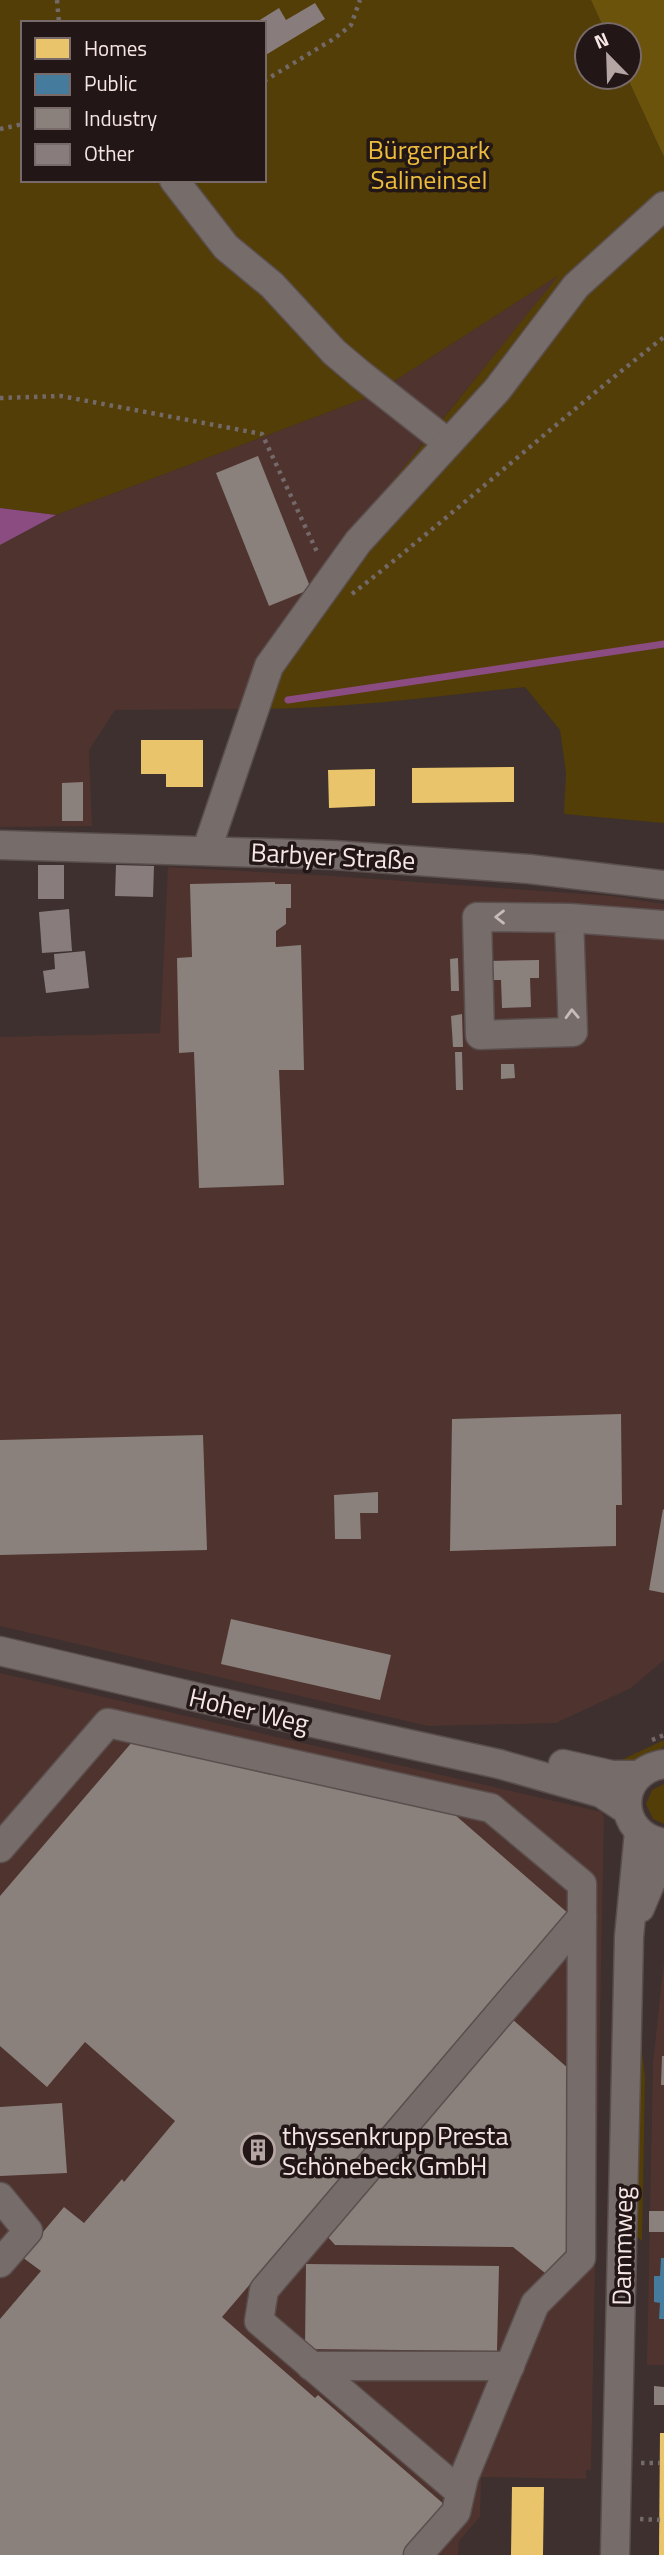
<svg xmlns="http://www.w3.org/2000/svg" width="664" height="2555" font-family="'Titillium Web',sans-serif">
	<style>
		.built { fill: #4f332f }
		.green { fill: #523e06; fill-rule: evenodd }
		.forest { fill: #6c530b }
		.water { fill: #8a4c81 }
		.homes { fill: #e9c46a }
		.public { fill: #457b9d }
		.industry { fill: #8a817c }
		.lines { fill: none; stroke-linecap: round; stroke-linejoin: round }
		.stream { stroke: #8a4c81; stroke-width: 7 }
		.building { fill: #887c7d }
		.minor-casing { stroke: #5a4f4d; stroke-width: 31 }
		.path { stroke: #736968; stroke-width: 4.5; stroke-dasharray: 3.5 5; stroke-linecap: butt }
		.minor { stroke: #766c6a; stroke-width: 28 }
		.oneway { stroke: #c9bbb9 }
		.labels { text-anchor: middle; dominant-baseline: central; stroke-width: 7; stroke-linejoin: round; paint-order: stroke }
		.park-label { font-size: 26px; fill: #ecbc3c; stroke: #221716 }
		.street-label { font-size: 26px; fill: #f6e6e4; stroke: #221716 }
		.poi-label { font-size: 26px; fill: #f6e6e4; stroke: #221716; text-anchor: start }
	</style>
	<rect width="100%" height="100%" fill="#3d302e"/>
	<g class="built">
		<path d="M562,273L420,446L242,709L115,710L89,750L92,826L0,827V545L56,515L371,396Z"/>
		<path d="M168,867L334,876L612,896L664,904V1660L631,1688L556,1723L428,1726L0,1626V1037L160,1033Z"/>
		<path d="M0,1673L602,1812L604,1817L591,2470H586V2479L481,2477L480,2517L459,2541L458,2555H0Z"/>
		<path d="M664,1961V2365H647L653,2063Z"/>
	</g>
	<g class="green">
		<path d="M0,0H591L607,35H587V77H627L664,157V823L564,814L566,773L560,730L525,687C431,697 337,710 242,709L260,657L315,577L559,275L371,396L56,515L0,508ZM23,23H264V180H23Z"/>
		<path d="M664,1740V1746C652,1758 635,1764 619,1761Z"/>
		<path d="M664,1784V1824L653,1819L646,1804L652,1790Z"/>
		<path d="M640,2038L645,2076L642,2241L633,2233Z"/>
	</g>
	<path class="forest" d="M591,0H664V157L627,77H629V35H607Z"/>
	<path class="water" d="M0,508L56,515L0,545Z"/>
	<g class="homes">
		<path d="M141,740H203V787H166V774H141Z"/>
		<path d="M514,767V802L412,803V768Z"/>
		<path d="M375,769V806L329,808L328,770Z"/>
		<path d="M660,2433H664V2555H659Z"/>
		<path d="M512,2487H544L543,2555H511Z"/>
	</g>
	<path class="public" d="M661,2258H664V2319H659L660,2303L654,2302V2276H660Z"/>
	<g class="industry">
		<path d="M258,456L311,589L269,606L216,473Z"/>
		<path d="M83,782V821H62V783Z"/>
		<path d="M275,882V884H291V908H286V924L276,931V947L301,945L304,1070H279L284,1185L199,1188L194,1052L179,1053L177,958L192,957L190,884Z"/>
		<path d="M458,958L459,991H451L450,959Z"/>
		<path d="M539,960V978H530L531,1007L502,1008L501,980H489V961Z"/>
		<path d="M462,1014L463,1047H453L451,1016Z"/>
		<path d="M455,1052H462L463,1090H456Z"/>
		<path d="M501,1064H514L515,1078L501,1079Z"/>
		<path d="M621,1414L622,1505H616V1546L450,1551L452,1419Z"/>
		<path d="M203,1435L207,1550L0,1555V1440Z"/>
		<path d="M378,1492V1513H360L361,1539H335L334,1495Z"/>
		<path d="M663,1509L664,1510V1593L649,1590Z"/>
		<path d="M231,1619L391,1655L380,1700L221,1664Z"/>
		<path d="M133,1741L271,1775L273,1769L446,1807L569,1914L512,2019L569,2069L567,2250L545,2273L513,2247L335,2245L327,2236L316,2207L222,2317L315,2398L318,2395L446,2506L404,2555H0V2319L41,2271L22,2257L64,2207L84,2223L122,2179L124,2182L175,2121L85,2042L47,2087L0,2046V1896Z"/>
		<path d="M662,2056H664V2085H661Z"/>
		<path d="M62,2103L67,2173L0,2176V2107Z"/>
		<rect x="649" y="2211" width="15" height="21"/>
		<path d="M306,2264L499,2266L497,2351L305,2349Z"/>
		<path d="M654,2386L664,2387V2405H654Z"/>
	</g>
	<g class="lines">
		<path class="stream" d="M288,700L664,644"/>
	</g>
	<g class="building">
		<path d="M315,3L325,19L264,56V23H255L279,8L286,20Z"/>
		<rect x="38" y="865" width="26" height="34"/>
		<path d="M116,865L154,866L153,897L115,896Z"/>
		<path d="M69,909L72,951L42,953L39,912Z"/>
		<path d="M85,951L89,988L46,993L43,971L55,969L54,954Z"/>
	</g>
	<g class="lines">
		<g class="minor-casing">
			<g id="minor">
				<path d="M174,180L226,247L272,285L334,352L360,374L448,443"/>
				<path d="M0,845L334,855L529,869L664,885"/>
				<path d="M207,849L269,666L358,542L497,390L576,286L664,206"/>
				<path d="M569,918L573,1032L480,1035L477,917L569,918L664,925"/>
				<path d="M0,1651L200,1698L499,1764L601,1793L627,1810"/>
				<path d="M563,1764L612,1775H639"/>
				<path d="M664,1764C615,1771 615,1835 664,1843"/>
				<path d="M0,1848L108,1723L491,1808L582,1884L581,2258L535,2304L464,2477L456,2512L418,2555"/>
				<path d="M640,1908L656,1870L664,1857"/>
				<path d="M0,2197L28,2231L0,2263"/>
				<path d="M311,2366H510"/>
				<path d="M460,2492L259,2321L264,2290L582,1917"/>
				<path d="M615,2555L629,1937L639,1832"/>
			</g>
		</g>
		<g class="path">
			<path d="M57,0L59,23"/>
			<path d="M264,81L335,38L351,25L360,0"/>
			<path d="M0,129L23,124"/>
			<path d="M0,398L61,396L262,434L318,554"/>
			<path d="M352,594C458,511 558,420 664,337"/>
			<path d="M652,1740L664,1735"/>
			<path d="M641,2463H660"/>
			<path d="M640,2519L660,2520"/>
		</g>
		<use href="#minor" class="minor"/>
	</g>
	<defs><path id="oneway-chevron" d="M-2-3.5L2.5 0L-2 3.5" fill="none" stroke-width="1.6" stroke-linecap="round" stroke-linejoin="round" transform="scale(1.75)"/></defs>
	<g class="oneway">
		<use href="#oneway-chevron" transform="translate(500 917) rotate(-180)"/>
		<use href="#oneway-chevron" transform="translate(572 1014) rotate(-92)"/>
	</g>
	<defs>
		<g id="building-ring" transform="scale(1.75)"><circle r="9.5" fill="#221716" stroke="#b5a6a4" stroke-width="1.5"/><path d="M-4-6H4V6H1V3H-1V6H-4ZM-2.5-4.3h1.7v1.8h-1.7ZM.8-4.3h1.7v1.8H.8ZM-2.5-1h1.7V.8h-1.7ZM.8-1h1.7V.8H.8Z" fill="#b5a6a4"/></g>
	</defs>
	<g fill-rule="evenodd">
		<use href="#building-ring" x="258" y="2150"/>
	</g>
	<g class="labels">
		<g class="park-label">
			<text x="429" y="149">Bürgerpark<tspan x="429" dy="30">Salineinsel</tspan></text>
		</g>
		<g class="street-label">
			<text transform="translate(333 856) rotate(3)">Barbyer Straße</text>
			<text transform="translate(249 1710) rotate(13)">Hoher Weg</text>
			<text transform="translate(622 2246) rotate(-89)">Dammweg</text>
		</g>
		<g class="poi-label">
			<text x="282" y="2135">thyssenkrupp Presta<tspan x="282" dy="30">Schönebeck GmbH</tspan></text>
		</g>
	</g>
	<rect x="21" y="21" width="245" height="161" fill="#221716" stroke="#776a68" stroke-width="2"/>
	<rect x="35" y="38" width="35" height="21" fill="#e9c46a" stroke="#776a68" stroke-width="2"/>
	<text x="84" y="56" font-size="21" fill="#f6e6e4">Homes</text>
	<rect x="35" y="74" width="35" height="21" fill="#457b9d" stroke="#776a68" stroke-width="2"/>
	<text x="84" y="91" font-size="21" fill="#f6e6e4">Public</text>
	<rect x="35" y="108" width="35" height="21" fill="#8a817c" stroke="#776a68" stroke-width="2"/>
	<text x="84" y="126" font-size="21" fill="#f6e6e4">Industry</text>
	<rect x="35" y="144" width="35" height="21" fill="#887c7d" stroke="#776a68" stroke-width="2"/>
	<text x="84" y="161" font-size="21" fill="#f6e6e4">Other</text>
	<g transform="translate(608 56) rotate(337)"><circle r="33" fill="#221716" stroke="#776a68" stroke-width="2"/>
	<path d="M0-5L12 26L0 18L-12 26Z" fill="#b5a6a4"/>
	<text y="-10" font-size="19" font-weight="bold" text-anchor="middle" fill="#f6e6e4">N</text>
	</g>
</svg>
